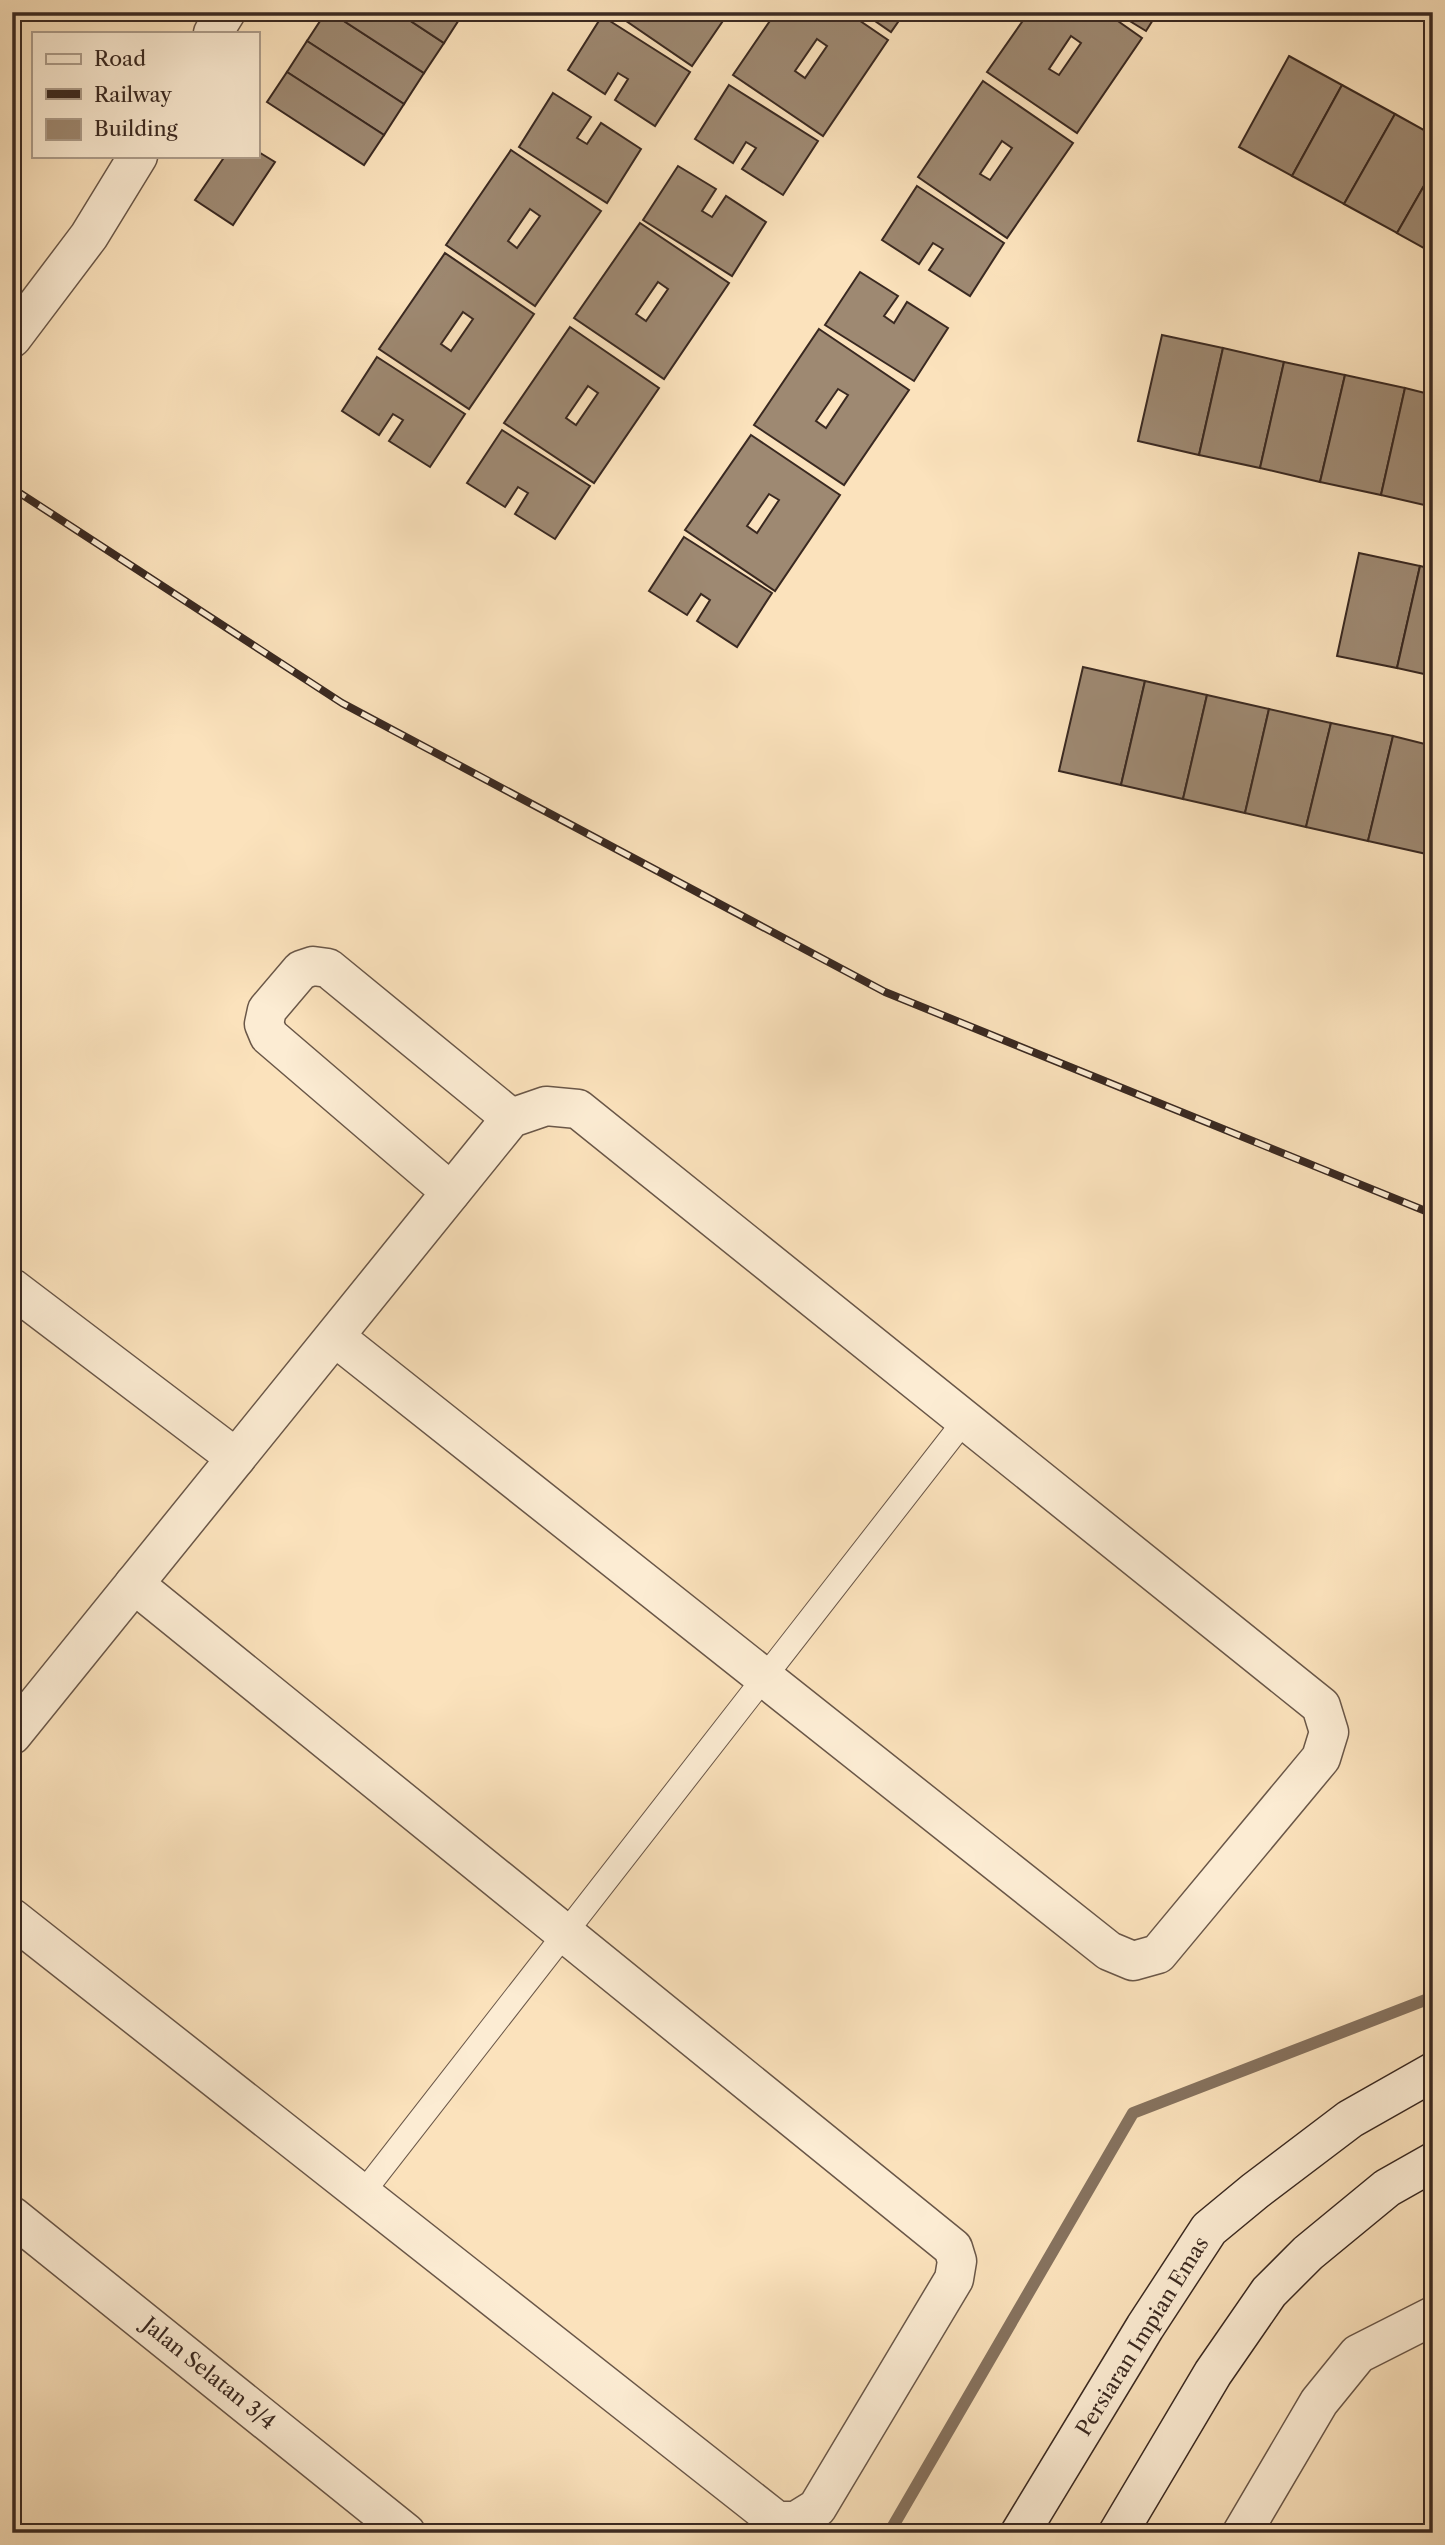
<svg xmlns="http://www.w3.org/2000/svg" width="1445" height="2545" font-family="'Libre Caslon Text',serif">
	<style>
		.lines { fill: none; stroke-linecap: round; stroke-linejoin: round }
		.stream { stroke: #86725e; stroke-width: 12 }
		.building { fill: #9e8972; stroke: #3a2921; stroke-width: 2; fill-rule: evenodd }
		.service-casing { stroke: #6a5748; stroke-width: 25 }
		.minor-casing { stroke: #6a5748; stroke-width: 41 }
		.secondary-casing { stroke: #3a2921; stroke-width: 41 }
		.service { stroke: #fcecd3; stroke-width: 23 }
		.minor { stroke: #fcecd3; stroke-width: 38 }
		.secondary { stroke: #fcecd3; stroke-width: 38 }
		.rail-casing { stroke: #3a2921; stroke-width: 8 }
		.rail { stroke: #fcecd3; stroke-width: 5; stroke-dasharray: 16; stroke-linecap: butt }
		.labels { text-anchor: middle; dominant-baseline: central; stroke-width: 5; stroke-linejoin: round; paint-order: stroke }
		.street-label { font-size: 21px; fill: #3a2921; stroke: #fcecd3 }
	</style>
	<rect width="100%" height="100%" fill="#fbe2bc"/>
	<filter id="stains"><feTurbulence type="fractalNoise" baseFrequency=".00286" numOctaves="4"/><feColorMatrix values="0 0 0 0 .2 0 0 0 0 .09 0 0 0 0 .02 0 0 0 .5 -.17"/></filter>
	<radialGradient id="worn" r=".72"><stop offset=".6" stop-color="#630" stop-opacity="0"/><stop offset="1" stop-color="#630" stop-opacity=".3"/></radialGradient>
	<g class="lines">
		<path class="stream" d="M889,2533L1133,2113L1433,1997"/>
	</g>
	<g class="building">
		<path d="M326,12H330L424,73L404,104L307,41Z"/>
		<path d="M330,12H397L444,43L424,73Z"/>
		<path d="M397,12H464L444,43Z"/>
		<path d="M613,12H729L692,66Z"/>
		<path d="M776,12H847L888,40L823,136L733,75ZM817,39L827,46L805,78L795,71Z"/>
		<path d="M862,12H905L891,32Z"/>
		<path d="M1029,12H1105L1142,38L1077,133L987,72ZM1071,36L1081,43L1059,75L1049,69Z"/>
		<path d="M1115,12H1158L1146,31Z"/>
		<path d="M602,16L690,72L655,126L615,100L628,79L618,73L605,94L568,70Z"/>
		<path d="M307,41L404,104L384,135L287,72Z"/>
		<path d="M1289,56L1342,85L1292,176L1239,147Z"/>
		<path d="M287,72L384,135L364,165L267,102Z"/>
		<path d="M983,81L1073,143L1007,238L918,177ZM1002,141L1012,148L990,180L980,174Z"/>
		<path d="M729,85L818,141L783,195L742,169L756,148L746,142L733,163L695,139Z"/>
		<path d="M1342,85L1395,114L1344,204L1292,176Z"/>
		<path d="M553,93L591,117L577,138L587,144L601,123L641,149L607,203L519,147Z"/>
		<path d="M1395,114L1433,135V170L1397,233L1344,204Z"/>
		<path d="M511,150L601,211L535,306L446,245ZM530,209L540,216L517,248L508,241Z"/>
		<path d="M257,151L275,162L233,225L195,200L225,156H257Z"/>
		<path d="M678,166L716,189L702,211L712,217L726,196L766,222L732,276L643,220Z"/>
		<path d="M1433,170V253L1397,233Z"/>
		<path d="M917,186L1004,243L970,296L929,270L943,249L933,243L919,264L882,240Z"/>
		<path d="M640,223L729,283L664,379L574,318ZM658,282L668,289L646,321L636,314Z"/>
		<path d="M445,253L534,314L469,409L379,349ZM463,312L473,319L451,351L441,344Z"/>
		<path d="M860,272L898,296L884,316L894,323L907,302L948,328L914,381L825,325Z"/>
		<path d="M570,327L659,388L594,483L504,423ZM588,386L598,393L576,425L566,418Z"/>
		<path d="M819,329L909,390L844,485L754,425ZM838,389L848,395L826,428L816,421Z"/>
		<path d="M1162,335L1223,348L1199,455L1138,441Z"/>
		<path d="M1223,348L1284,362L1260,468L1199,455Z"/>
		<path d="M377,357L465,414L430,467L389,441L403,420L393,414L379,435L342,411Z"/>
		<path d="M1284,362L1345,375L1320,482L1260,468Z"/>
		<path d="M1345,375L1405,388L1381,495L1320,482Z"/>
		<path d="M1405,388L1433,395V507L1381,495Z"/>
		<path d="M502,430L590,486L555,539L515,514L528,493L518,487L505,507L467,483Z"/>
		<path d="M751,435L840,495L775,591L685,530ZM769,494L779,500L757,533L747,526Z"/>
		<path d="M684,537L772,593L737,647L697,621L710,600L701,594L687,615L649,591Z"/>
		<path d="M1359,553L1420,566L1397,668L1337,656Z"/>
		<path d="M1420,566L1433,569V676L1397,668Z"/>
		<path d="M1083,667L1145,681L1121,785L1059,771Z"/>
		<path d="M1145,681L1207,695L1183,799L1121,785Z"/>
		<path d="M1207,695L1269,709L1245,813L1183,799Z"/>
		<path d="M1269,709L1331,723L1306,827L1245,813Z"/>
		<path d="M1331,723L1393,736L1368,841L1306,827Z"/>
		<path d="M1393,736L1433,746V846L1431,855L1368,841Z"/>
	</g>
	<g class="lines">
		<g class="service-casing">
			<path id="service" d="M362,2194L965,1420"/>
		</g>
		<g class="minor-casing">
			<g id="minor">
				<path d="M213,33L226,12"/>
				<path d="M12,338L89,236L138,156"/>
				<path d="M451,1192L269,1036L264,1024L267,1010L301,970L313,966L328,968L511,1118"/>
				<path d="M12,1288L236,1458"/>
				<path d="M12,1735L511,1118L546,1106L578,1109L1321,1706L1329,1732L1321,1758L1158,1954L1133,1961L1109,1951L335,1337"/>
				<path d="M12,1918L777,2521H796L817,2508L954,2279L957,2261L953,2248L134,1584"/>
				<path d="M12,2216L406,2533"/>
				<path d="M1242,2533L1319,2402L1358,2354L1433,2316"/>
			</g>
		</g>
		<g class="secondary-casing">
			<g id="secondary">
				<path d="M1020,2533L1145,2327L1209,2229L1255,2191L1350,2119L1433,2072"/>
				<path d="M1118,2533L1213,2373L1269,2292L1308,2253L1387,2188L1433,2162"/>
			</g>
		</g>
		<use href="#service" class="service"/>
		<use href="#minor" class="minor"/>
		<use href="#secondary" class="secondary"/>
		<g class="rail-casing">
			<path id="rail" d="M12,488L342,703L885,992L1433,1214"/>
		</g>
		<use href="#rail" class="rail"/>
	</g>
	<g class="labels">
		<g class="street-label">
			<text transform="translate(1142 2336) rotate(-58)">Persiaran Impian Emas</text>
			<text transform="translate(209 2373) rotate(39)">Jalan Selatan 3/4</text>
		</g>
	</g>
	<rect width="1445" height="2545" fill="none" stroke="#fbe2bc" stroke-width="42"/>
	<rect x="14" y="14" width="1417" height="2517" fill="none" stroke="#3a2921" stroke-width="3.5"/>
	<rect x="21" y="21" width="1403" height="2503" fill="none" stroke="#3a2921" stroke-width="2"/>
	<rect x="32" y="32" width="228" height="126" fill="#fcecd3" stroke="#ae9e8c" stroke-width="2"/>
	<rect x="46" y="54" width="35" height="10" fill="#fcecd3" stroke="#ae9e8c" stroke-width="2"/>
	<text x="94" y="66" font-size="21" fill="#3a2921">Road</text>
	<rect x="46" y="89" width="35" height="10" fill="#3a2921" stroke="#ae9e8c" stroke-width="2"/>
	<text x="94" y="102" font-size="21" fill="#3a2921">Railway</text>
	<rect x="46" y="119" width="35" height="21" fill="#9e8972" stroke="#ae9e8c" stroke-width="2"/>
	<text x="94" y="136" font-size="21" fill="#3a2921">Building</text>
	<rect width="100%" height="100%" filter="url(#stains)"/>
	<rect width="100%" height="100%" fill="url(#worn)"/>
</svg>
